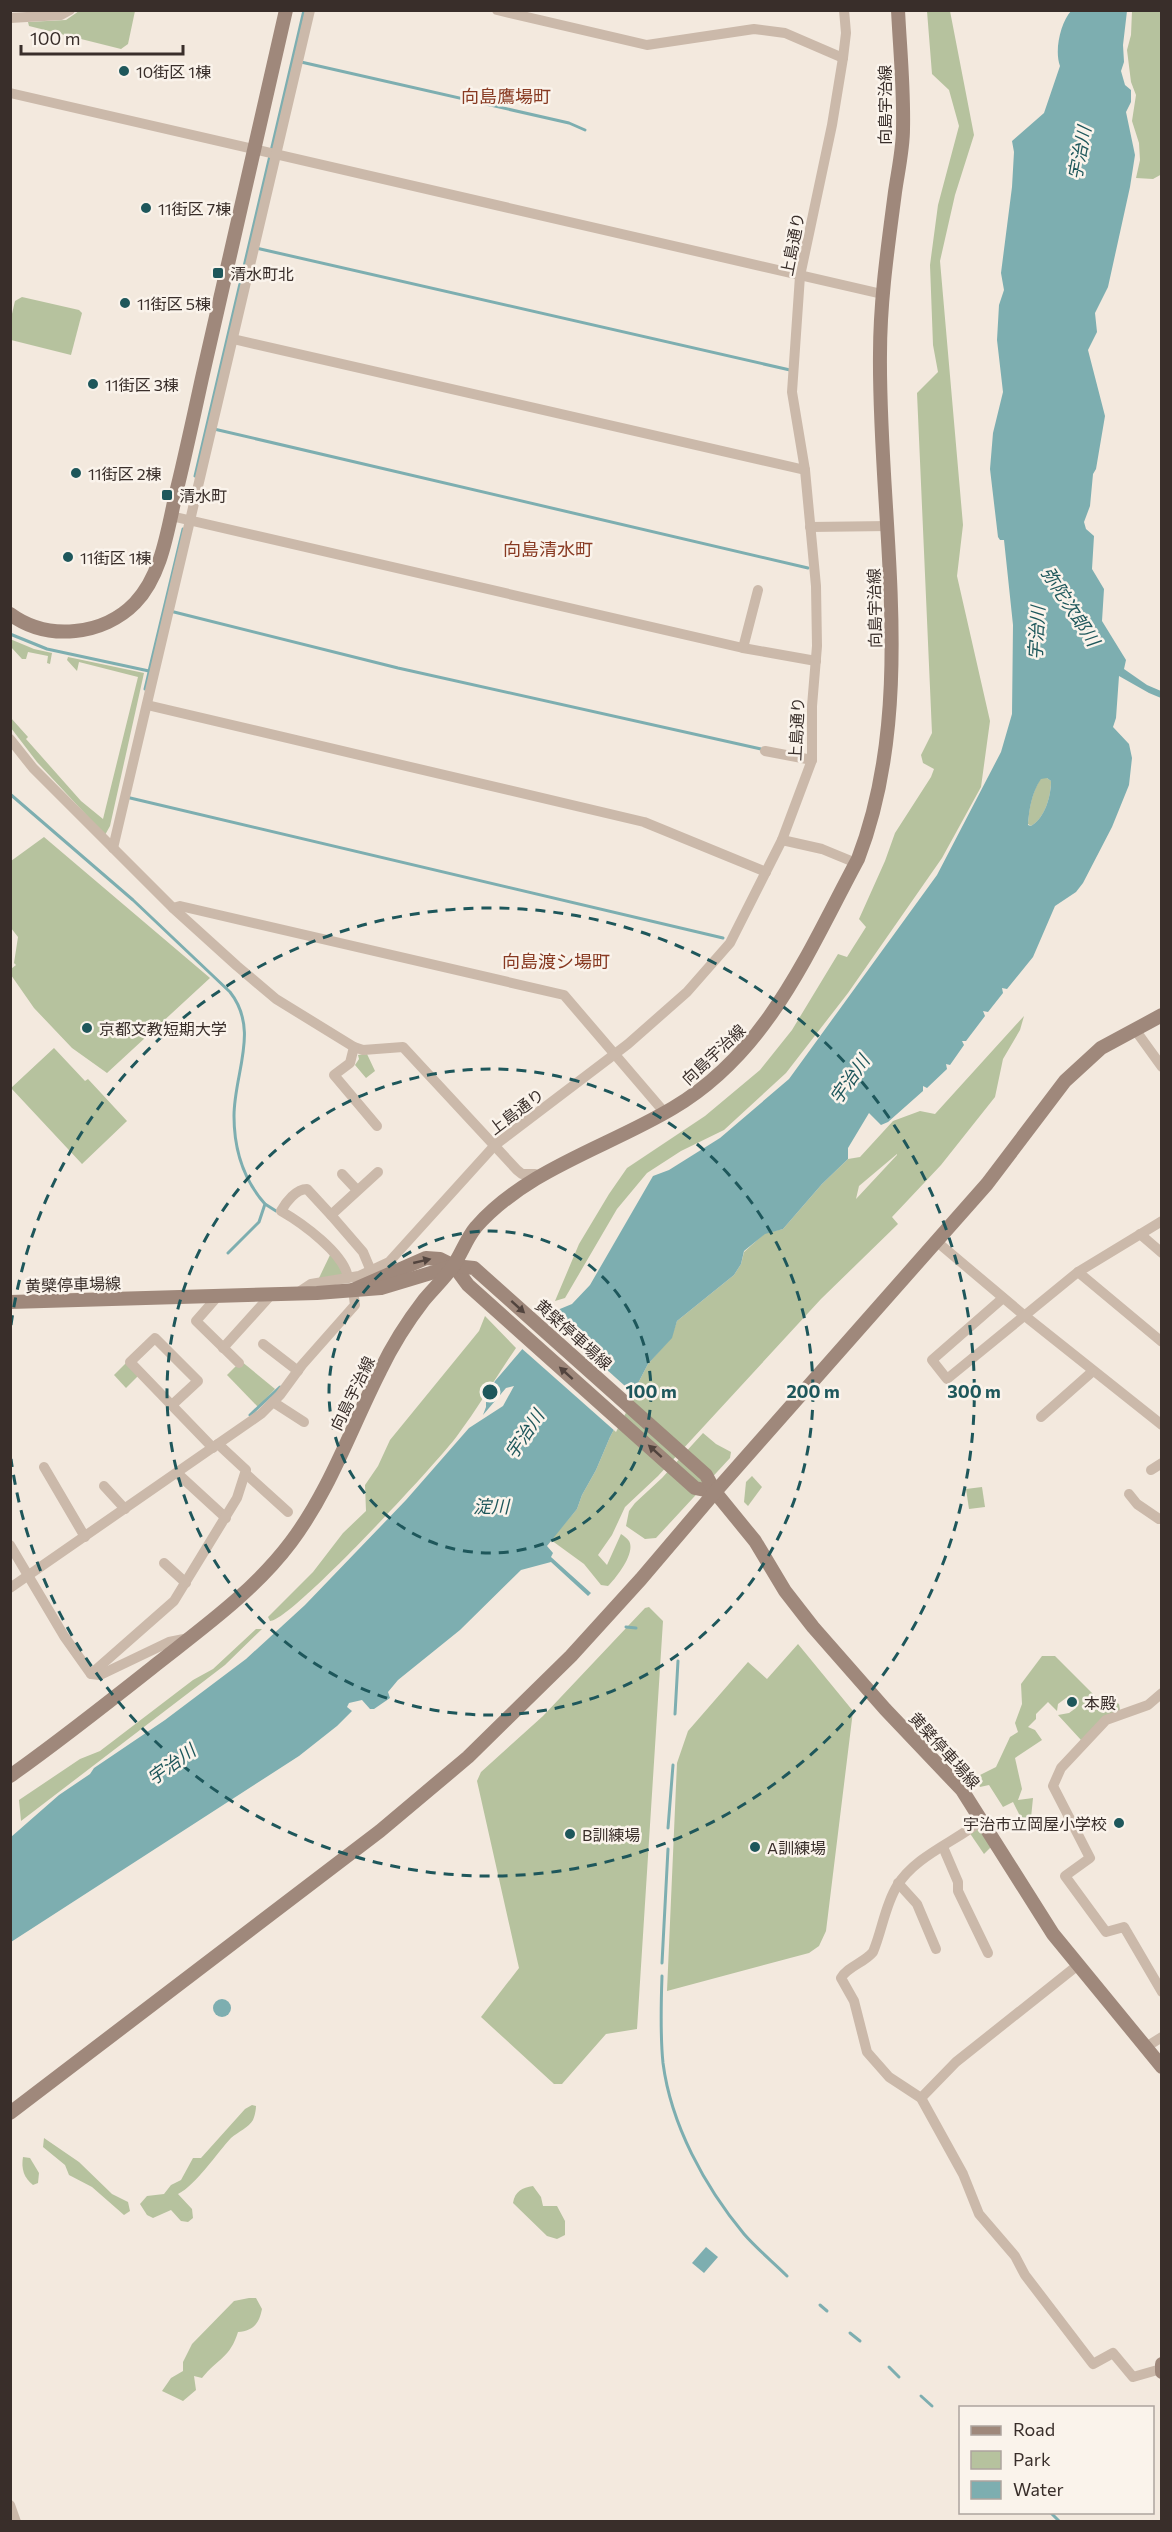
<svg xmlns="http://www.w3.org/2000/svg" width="1172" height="2532" font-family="Commissioner,'Noto Sans JP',sans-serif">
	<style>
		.green { fill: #b6c29e; fill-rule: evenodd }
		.water { fill: #7daeb0; fill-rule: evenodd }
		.pier { fill: #f3e9de }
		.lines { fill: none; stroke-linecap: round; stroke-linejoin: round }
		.stream { stroke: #7daeb0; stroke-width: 3 }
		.street { stroke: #cbb9aa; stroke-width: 10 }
		.secondary { stroke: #9f887b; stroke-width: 14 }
		.oneway { fill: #52443e }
		.ring { fill: none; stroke: #1e575b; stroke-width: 3; stroke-dasharray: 10 8 }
		.poi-dot { fill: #1e575b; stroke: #faf3eb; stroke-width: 2 }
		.labels { text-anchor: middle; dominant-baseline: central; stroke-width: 5; stroke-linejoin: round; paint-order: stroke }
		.poi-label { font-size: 16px; fill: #392e2a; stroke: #faf3eb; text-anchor: start }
		.street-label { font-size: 16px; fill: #392e2a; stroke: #faf3eb }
		.neighbourhood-label { font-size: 18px; fill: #883a22; stroke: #faf3eb }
		.water-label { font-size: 18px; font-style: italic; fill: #1e575b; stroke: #faf3eb }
		.centre { fill: #1e575b; stroke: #faf3eb; stroke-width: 3 }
		.ring-label { font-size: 18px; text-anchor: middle; font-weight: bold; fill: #1e575b; stroke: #faf3eb; stroke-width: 5; stroke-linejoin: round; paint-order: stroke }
	</style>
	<rect width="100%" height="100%" fill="#f3e9de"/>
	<g class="green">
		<path d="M79,11H135L128,44L121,49L29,26L28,22L66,20Z"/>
		<path d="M927,11H950L974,135L955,195L940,261L963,525L957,576L990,721L981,787L942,858L848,993L786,1073L724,1130L681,1151L647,1173L617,1209L565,1298L555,1301L579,1244L609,1194L627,1168L705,1116L760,1070L792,1030L838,954L847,957L866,927L859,919L885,861L895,833L931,777L934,769L923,763L921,755L932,733L917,393L938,372L933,345L930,265L938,205L959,126L949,90L932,74Z"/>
		<path d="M1132,11H1161L1162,174L1153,179L1136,178L1140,160L1139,143L1132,121L1136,95L1131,82L1127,50L1131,35Z"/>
		<path d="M22,297L79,310L82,313L71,355L11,340V318L15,301Z"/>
		<path d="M10,639L34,649L52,653L50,664L47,663L48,656L28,652L26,659H22L11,647Z"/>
		<path d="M68,657L144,673L110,826L105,835L37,762L11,728V718L28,737L26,739L81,801L103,819L138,677L79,662L77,671L67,660Z"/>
		<path d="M1041,778H1047L1051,781C1051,796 1045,818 1031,826L1028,824C1029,808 1032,792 1041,778Z"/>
		<path d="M44,837L210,978L107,1073L72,1048L34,1008L11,975V969L16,965L14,963L18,937L11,928V861Z"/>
		<path d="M1024,1016L1020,1030L1003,1059L995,1097L941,1165L892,1217L898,1224L821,1299L658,1476L625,1507L612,1535L598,1555L607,1565L621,1534C624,1536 627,1538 629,1541C636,1553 616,1578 608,1586L601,1585L584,1564L551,1540L577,1509L582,1495L596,1470L610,1437L648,1364L671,1338L677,1321L734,1275L741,1264L744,1252L765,1233L783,1229L822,1184L848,1159L860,1157L893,1121L920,1111L935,1114ZM897,1154V1155L856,1199L859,1186Z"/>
		<path d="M54,1048L85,1081L88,1079L127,1121L82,1164L11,1088Z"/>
		<path d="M367,1054L375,1071L366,1078L355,1065L359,1059L358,1055Z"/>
		<path d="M331,1253L345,1276L318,1280Z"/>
		<path d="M485,1316L516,1348C496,1377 478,1408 457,1436C438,1462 290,1622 270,1621L268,1617L313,1572L343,1533L366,1511L365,1485L378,1466L390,1440L479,1331Z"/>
		<path d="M241,1361L275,1389L258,1407L227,1375Z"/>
		<path d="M126,1363L138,1376L126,1388L114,1375Z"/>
		<path d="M703,1433L716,1444L731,1452L730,1458L656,1538L645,1539L626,1526L629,1511L635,1503L662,1478Z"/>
		<path d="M752,1476L762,1487L748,1506L744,1502L746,1482Z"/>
		<path d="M982,1487L985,1507L969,1509L966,1489Z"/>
		<path d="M649,1607L663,1621L637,2029L606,2034L562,2084H554L481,2017L519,1968L477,1781L481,1772L543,1716L645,1608Z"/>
		<path d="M256,1629H262L225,1665L21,1821L19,1800L80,1759L100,1751L193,1680L213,1669Z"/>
		<path d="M798,1644L853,1711L826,1931L819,1946L809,1953L667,1991L677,1763L688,1731L748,1662L767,1679Z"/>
		<path d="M1042,1656H1055L1103,1704L1112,1700L1119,1704L1120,1710L1081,1740L1058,1715L1069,1713L1076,1708L1066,1698L1058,1704L1057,1711L1048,1702L1036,1714V1719L1028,1727L1035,1730L1042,1740L1015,1758L1022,1789L1018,1800L1033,1798L1031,1818L1025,1819L1020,1816L1013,1802L1003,1807L989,1785L980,1787L976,1777L996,1767L1010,1737L1018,1732L1015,1723L1022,1704L1021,1684Z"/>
		<path d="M981,1822L994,1844L984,1854L969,1832Z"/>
		<path d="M252,2105L256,2106C256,2110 255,2115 253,2120C249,2127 238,2132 231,2138C217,2153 196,2185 178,2194L192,2209L193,2218L188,2222L181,2221L171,2210L153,2218L147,2215L140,2204L147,2196L164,2194L171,2185L181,2180L193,2158H201L245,2109Z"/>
		<path d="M44,2138L79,2162L112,2194L128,2202L130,2211L124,2215L92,2187L69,2175L65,2165L43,2147Z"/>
		<path d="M23,2157L30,2158L39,2173L38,2183L33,2185C24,2178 21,2169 23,2157Z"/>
		<path d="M533,2186L541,2197L543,2206H557L565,2221V2235L557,2239L547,2236L513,2203C515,2191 522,2188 533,2186Z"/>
		<path d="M249,2298H256L262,2309C259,2324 253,2331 238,2332C230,2358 218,2358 202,2378L194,2376L196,2390L183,2401L162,2391L171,2378L183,2371V2362L192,2344L234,2301Z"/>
	</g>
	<g class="water">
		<path d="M1071,11H1127L1123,45L1124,62L1121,71L1125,85L1131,90V102L1126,112L1135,155L1130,187L1108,287L1095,313L1097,332L1088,350L1105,416L1096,469L1093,474L1090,506L1084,522L1086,529L1094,536L1092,569L1104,589L1102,621L1126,660L1124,669L1147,685L1161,691V698L1149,693L1119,676L1116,718L1113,727L1129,744L1132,758L1129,785L1112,827L1083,883L1076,892L1055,906L1033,957L1007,989L1002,988L1003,993L988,1012L983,1011L985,1016L966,1041H962L964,1045L950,1065L946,1064L947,1069L927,1088L923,1086V1091L888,1122L881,1125L869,1113L848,1148V1159L822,1184L783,1229L765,1234L744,1251L741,1264L734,1275L677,1321L672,1338L648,1364L610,1437L596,1470L582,1495L577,1509L547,1546L553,1553L551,1557L591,1593L588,1596L551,1562L521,1570L460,1630L398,1680L388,1692L390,1698L374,1709H370L362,1700L349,1703L347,1707L352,1711L337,1726L299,1756L11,1942V1837L59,1795L90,1774L94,1768L165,1720L246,1659L305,1605L406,1500L469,1428L503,1406L514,1386L506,1388L483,1415L486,1407V1395L495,1381L555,1311L572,1304L590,1285L653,1176L669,1170L720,1138L789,1079L937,875L1001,752L1012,714L1013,625L1004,540H1000L998,537L990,469L993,433L1003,392L997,340L999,305L1004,290L1001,273L1012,187L1014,152L1012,141L1044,113L1060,66C1054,50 1061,22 1071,11ZM1047,778L1051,781C1051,796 1045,818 1031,826L1028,825C1029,809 1032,792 1041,779Z"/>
		<circle cx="222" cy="2008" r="9"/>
		<path d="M706,2247L718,2257L704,2273L692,2263Z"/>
	</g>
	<path class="pier" d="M547,1316L635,1395L616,1432L520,1347Z"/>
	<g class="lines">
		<g class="stream">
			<path d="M301,62L569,123L585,130"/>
			<path d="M256,248L790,370"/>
			<path d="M214,429L808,568"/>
			<path d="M195,476L304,10"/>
			<path d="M170,611L398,668L761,749"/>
			<path d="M10,634L47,649L149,671L183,529"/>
			<path d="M145,689L149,672"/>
			<path d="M10,794L133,900L230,992C260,1030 234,1073 234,1116C234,1150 243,1179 265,1204L259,1222L228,1253"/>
			<path d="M126,797L723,938"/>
			<path d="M265,1204L276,1211"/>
			<path d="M250,1415L280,1387"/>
			<path d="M626,1627L636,1628"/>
			<path d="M675,1714L678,1661"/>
			<path d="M668,1828L673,1765"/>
			<path d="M662,1963L668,1849"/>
			<path d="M662,1976C661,2004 660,2034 663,2063C671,2125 705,2187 744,2234C757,2249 773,2262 787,2276"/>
			<path d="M820,2305L827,2311"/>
			<path d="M850,2333L860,2341"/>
			<path d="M889,2367L899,2377"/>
			<path d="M921,2396L932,2406"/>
			<path d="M1050,2512L1060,2522"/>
		</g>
		<g class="street">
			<path d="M497,10L647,45L754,29L785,33L843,58"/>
			<path d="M10,18L61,15L70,10"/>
			<path d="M10,93L882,294"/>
			<path d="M233,339L805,470"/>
			<path d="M171,516L743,648L816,661"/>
			<path d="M810,527L889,526"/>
			<path d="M743,648L758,590"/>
			<path d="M147,705L644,822L766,872"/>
			<path d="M10,739L33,768L173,908L237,966L276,999L354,1047L363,1050L403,1047L517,1170L522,1174H535L538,1179"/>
			<path d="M765,751L812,760"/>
			<path d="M782,840L822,849L856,863"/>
			<path d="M113,848L310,10"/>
			<path d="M173,908L180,906L564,995L665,1113"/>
			<path d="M1136,1031L1162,1067"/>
			<path d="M354,1047L350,1063L334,1075L377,1126"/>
			<path d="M342,1174L357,1190"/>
			<path d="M331,1215L307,1189C296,1189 286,1202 281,1211C302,1223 345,1254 348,1278"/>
			<path d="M1140,1234L1162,1253"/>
			<path d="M936,1241L1025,1316L1162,1425"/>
			<path d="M371,1271L363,1252L331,1215L378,1172"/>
			<path d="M1078,1272L1162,1342"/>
			<path d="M296,1294L311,1284L359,1276L389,1262L495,1145L628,1044L687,992L730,943L782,840L812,760V706L817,646L816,586L805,470L792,392L800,276L832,125L843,58L846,33L844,10"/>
			<path d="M218,1296L196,1321L239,1363"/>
			<path d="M1003,1298L932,1360L947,1379L1078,1272L1162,1221"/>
			<path d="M263,1344L298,1371"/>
			<path d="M223,1348L271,1295"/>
			<path d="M273,1402L304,1422"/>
			<path d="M172,1405L198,1381L155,1338L130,1362L213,1448"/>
			<path d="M1041,1417L1093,1371"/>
			<path d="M44,1467L85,1537"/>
			<path d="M1151,1470L1162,1463"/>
			<path d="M177,1473L226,1518"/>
			<path d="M246,1474L288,1512"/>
			<path d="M104,1486L125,1509"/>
			<path d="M1129,1494L1137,1504L1159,1519L1162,1518"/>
			<path d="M10,1545L64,1636L91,1674L174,1601L237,1498L246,1470L218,1444"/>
			<path d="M164,1563L186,1583"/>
			<path d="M10,1588L261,1414L280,1395L302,1365L355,1305L353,1290"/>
			<path d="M91,1674L100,1675L169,1642L189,1638"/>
			<path d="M1162,1693L1148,1705L1106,1720L1061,1768L1053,1786L1090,1858L1065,1876L1106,1932L1124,1927L1162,1992"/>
			<path d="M982,1820C955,1842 915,1856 897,1886C885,1905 882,1931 873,1952C864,1963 848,1966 841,1978L854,2001L867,2052L889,2077L921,2098L963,2174L979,2214L1015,2256L1025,2275L1093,2364L1113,2353L1133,2377L1161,2369"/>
			<path d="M943,1847L958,1882V1891L988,1953"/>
			<path d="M898,1883L917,1904L936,1949"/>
			<path d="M1146,2047L1162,2037"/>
			<path d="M921,2098L956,2062L1078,1965"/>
			<path d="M10,2505L16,2522"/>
		</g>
		<g class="secondary">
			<path d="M10,614C48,642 104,635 135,603C163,574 168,526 177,489C186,452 194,415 202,378C230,255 258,133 286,10"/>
			<path d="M454,1266L468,1285L695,1488L715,1492"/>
			<path d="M353,1290L426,1258L440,1259L454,1266L474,1268L706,1475L715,1492L755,1541L785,1591L813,1627L885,1709L962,1790L1053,1934L1162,2067"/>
			<path d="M10,1302L317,1293L381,1288L454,1266"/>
			<path d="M10,1776C61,1740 110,1701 158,1663C205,1626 255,1590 291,1542C330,1490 351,1428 380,1371C392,1346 407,1322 424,1300C433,1289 445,1278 453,1266C462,1253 466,1239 476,1227C527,1169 608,1147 673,1108C768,1052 808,952 858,859C919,701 878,518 880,354C880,300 888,246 895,192C898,171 903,149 903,129C904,89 900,50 898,10"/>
			<path d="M10,2113L380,1831L468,1757L571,1656L641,1579L715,1492L987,1184L1065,1081L1101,1048L1162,1015"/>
			<path d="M1162,2364V2372"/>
		</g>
	</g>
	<defs><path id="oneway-solid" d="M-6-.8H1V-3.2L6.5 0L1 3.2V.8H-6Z" transform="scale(1.5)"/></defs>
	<g class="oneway">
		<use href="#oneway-solid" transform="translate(422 1261) rotate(-13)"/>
		<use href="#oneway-solid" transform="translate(518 1307) rotate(42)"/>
		<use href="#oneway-solid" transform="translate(566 1373) rotate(-138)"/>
		<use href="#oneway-solid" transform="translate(655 1451) rotate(-138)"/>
	</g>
	<g class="ring">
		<circle cx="490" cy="1392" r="161"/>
		<circle cx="490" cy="1392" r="323"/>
		<path d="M11 1325A484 484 0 1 1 11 1459"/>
	</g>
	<g class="poi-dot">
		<circle cx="124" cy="71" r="6"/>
		<circle cx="146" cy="208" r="6"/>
		<rect x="212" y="267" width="12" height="12" rx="3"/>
		<circle cx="125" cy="303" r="6"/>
		<circle cx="93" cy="384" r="6"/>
		<circle cx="76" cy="473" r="6"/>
		<rect x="161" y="489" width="12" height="12" rx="3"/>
		<circle cx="68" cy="557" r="6"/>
		<circle cx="87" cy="1028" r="6"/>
		<circle cx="1072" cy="1702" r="6"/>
		<circle cx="1119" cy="1823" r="6"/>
		<circle cx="570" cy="1834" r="6"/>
		<circle cx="755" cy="1847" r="6"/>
	</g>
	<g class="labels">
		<g class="poi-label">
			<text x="136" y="71">10街区 1棟</text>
			<text x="158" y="208">11街区 7棟</text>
			<text x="230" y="273">清水町北</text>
			<text x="137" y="303">11街区 5棟</text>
			<text x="105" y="384">11街区 3棟</text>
			<text x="88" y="473">11街区 2棟</text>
			<text x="179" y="495">清水町</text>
			<text x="80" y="557">11街区 1棟</text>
			<text x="99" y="1028">京都文教短期大学</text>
			<text x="1084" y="1702">本殿</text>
			<text x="1107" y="1823" text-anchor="end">宇治市立岡屋小学校</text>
			<text x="582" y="1834">B訓練場</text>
			<text x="767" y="1847">A訓練場</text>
		</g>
		<g class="street-label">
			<text transform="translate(884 105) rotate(-90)">向島宇治線</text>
			<text transform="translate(792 244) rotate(-79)">上島通り</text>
			<text transform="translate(874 608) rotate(-91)">向島宇治線</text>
			<text transform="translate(796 729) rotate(-87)">上島通り</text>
			<text transform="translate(713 1054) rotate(-43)">向島宇治線</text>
			<text transform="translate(516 1111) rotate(-37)">上島通り</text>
			<text transform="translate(73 1284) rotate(-2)">黄檗停車場線</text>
			<text transform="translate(574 1334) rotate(42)">黄檗停車場線</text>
			<text transform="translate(352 1393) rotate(-64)">向島宇治線</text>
			<text transform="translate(945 1750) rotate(48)">黄檗停車場線</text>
		</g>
		<g class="neighbourhood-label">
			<text x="506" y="96">向島鷹場町</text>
			<text x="548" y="549">向島清水町</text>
			<text x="556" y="961">向島渡シ場町</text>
		</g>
		<g class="water-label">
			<text transform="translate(1079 153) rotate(-79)">宇治川</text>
			<text transform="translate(1071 606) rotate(57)">弥陀次郎川</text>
			<text transform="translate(1036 633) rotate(-87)">宇治川</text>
			<text transform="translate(849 1079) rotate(-55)">宇治川</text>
			<text transform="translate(524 1434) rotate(-56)">宇治川</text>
			<text x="491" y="1506">淀川</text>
			<text transform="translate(171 1764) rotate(-36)">宇治川</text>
		</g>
	</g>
	<circle cx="490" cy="1392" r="9" class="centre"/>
	<g class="ring-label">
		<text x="651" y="1398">100 m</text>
		<text x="813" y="1398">200 m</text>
		<text x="974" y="1398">300 m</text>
	</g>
	<rect width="1172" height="2532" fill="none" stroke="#392e2a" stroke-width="24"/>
	<rect x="959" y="2406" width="195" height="108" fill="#faf3eb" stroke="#ada49e" stroke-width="1.5"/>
	<rect x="971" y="2426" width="30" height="9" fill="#9f887b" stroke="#ada49e" stroke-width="1.5"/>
	<text x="1013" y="2436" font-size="18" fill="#392e2a">Road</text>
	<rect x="971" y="2451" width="30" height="18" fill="#b6c29e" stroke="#ada49e" stroke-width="1.5"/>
	<text x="1013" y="2466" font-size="18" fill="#392e2a">Park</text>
	<rect x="971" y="2481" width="30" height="18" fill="#7daeb0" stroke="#ada49e" stroke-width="1.5"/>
	<text x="1013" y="2496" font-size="18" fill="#392e2a">Water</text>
	<path d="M21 45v9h162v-9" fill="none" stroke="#392e2a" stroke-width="3"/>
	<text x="30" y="45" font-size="18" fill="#392e2a" stroke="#faf3eb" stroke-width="4.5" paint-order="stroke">100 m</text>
</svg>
